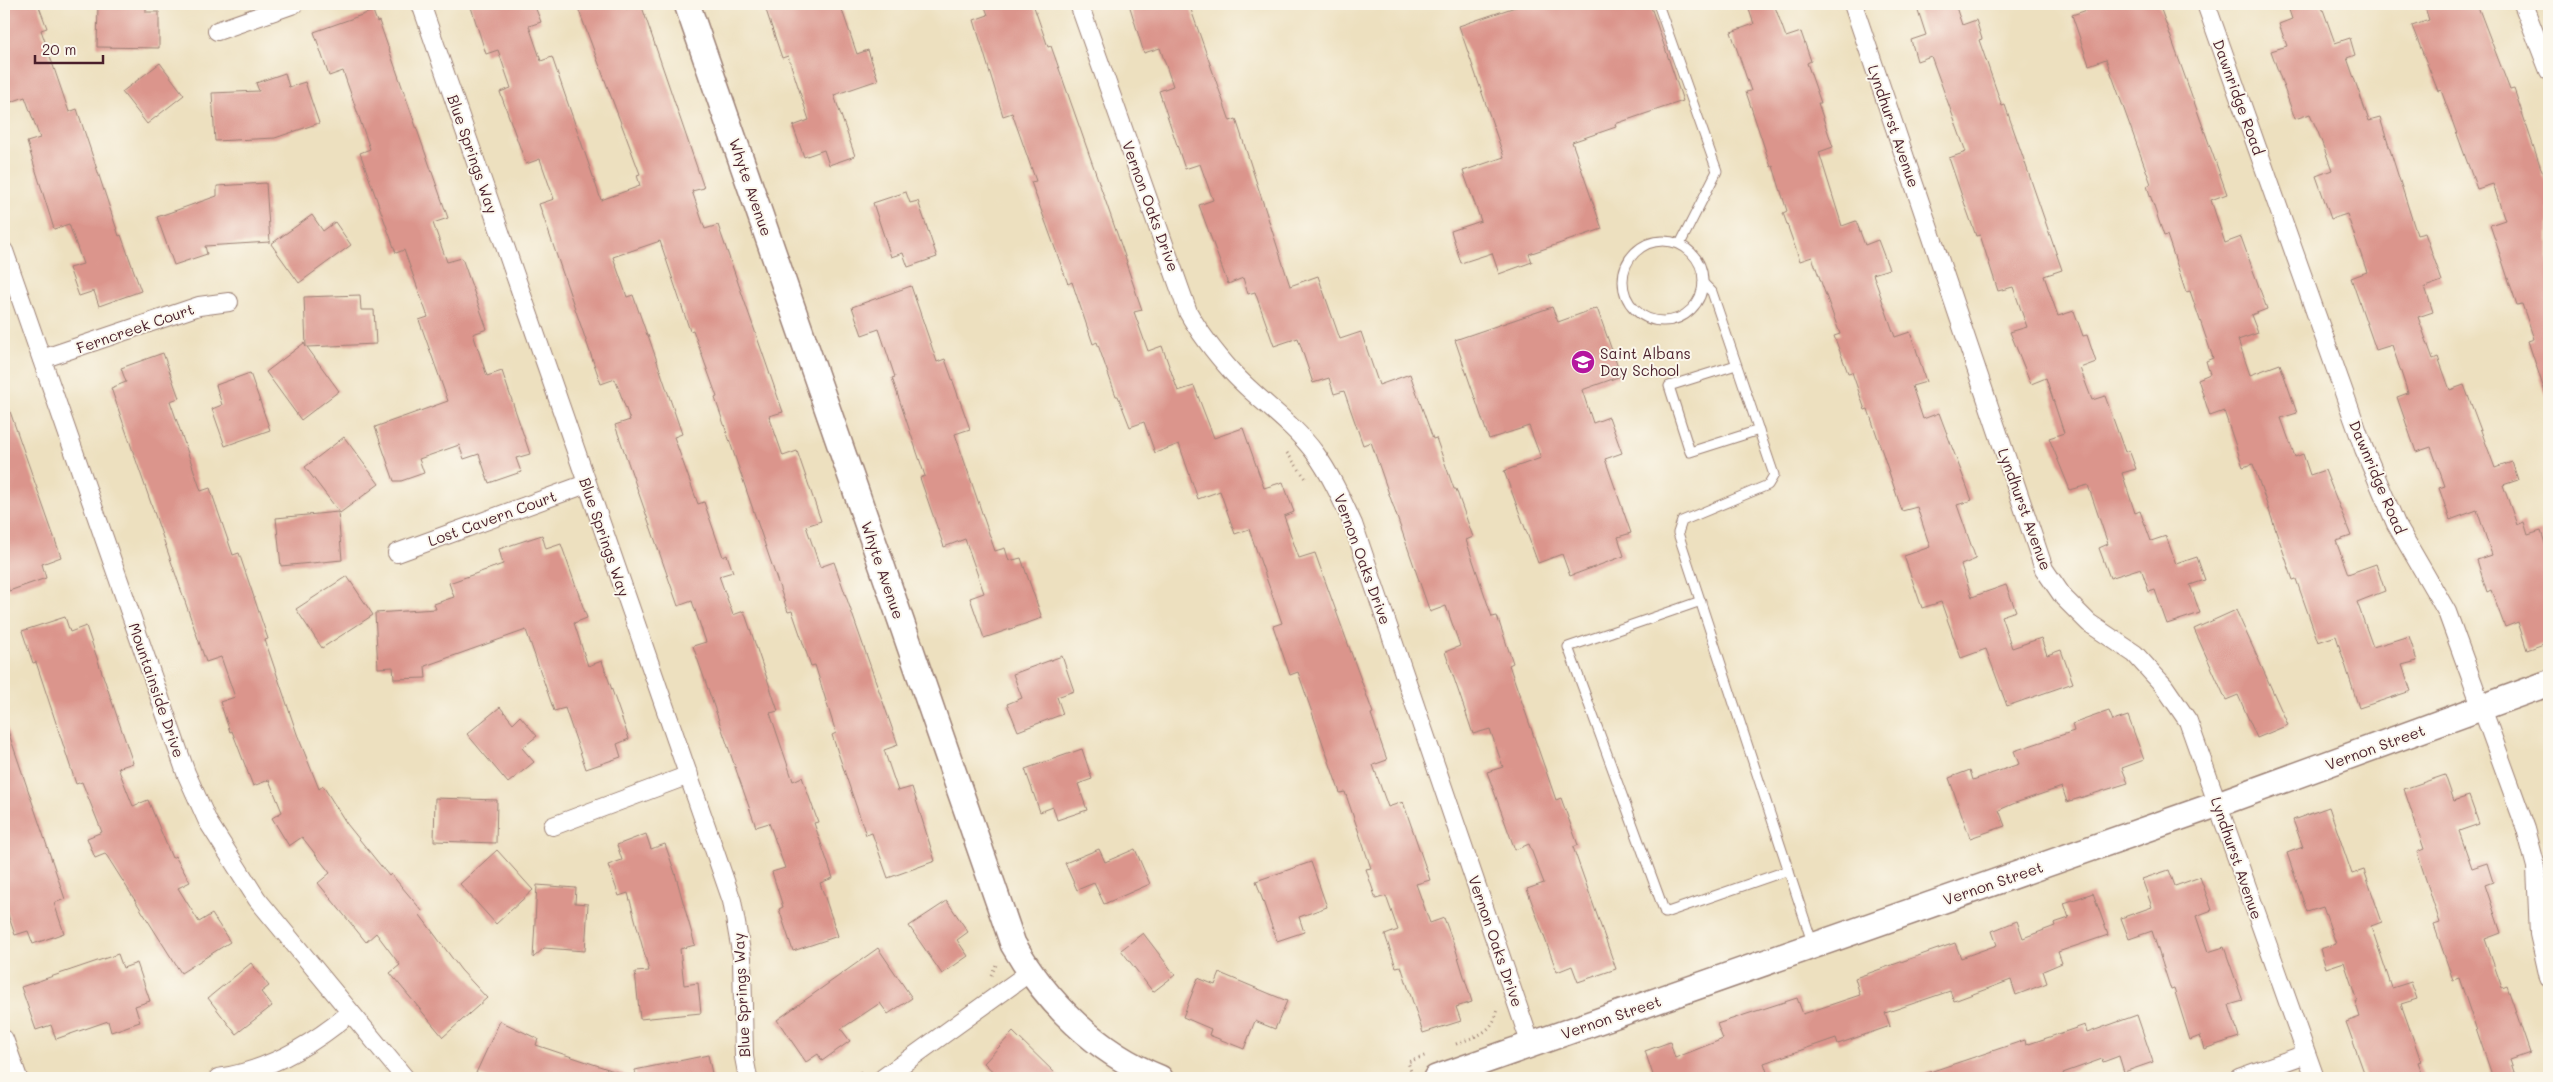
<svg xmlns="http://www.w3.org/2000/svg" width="2553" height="1082" font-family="Mali,sans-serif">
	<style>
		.building { fill: #db958c }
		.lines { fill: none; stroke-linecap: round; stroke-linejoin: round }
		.lane-casing { stroke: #9c8075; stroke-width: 11 }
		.street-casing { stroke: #9c8075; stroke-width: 20 }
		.secondary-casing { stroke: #9c8075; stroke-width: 28 }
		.path { stroke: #9c8075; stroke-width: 3; stroke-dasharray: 1 4; stroke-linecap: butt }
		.lane { stroke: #fff; stroke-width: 9 }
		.street { stroke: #fff; stroke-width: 18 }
		.secondary { stroke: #fff; stroke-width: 25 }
		.labels { text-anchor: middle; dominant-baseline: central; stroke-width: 4; stroke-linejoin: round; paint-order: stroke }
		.street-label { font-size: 15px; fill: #4a1f2b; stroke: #fbf7ec }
		.poi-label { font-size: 15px; fill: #4a1f2b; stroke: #fbf7ec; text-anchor: start }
	</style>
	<rect width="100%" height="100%" fill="#fbf7ec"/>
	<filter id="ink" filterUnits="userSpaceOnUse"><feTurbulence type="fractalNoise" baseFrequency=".02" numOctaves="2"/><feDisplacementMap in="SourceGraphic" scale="10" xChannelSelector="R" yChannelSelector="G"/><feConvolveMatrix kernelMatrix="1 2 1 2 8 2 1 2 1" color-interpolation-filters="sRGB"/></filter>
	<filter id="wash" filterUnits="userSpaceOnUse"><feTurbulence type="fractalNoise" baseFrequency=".0096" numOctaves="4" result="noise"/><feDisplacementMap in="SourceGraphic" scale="20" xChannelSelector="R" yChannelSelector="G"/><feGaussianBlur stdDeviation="1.12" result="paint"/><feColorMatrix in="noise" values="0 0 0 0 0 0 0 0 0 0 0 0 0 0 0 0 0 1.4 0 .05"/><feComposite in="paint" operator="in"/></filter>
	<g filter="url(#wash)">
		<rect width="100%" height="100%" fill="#ede0bf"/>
		<g id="blocks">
			<g class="building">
				<path d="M4,4H38L47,28L41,30L69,112L77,109L119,236L121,235L141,291L99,306L94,291L79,296L69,268L83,264L69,224L54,229L27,142L40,138L25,97L11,102L4,80Z"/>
				<path d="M98,4H146V12H159V48L97,47Z"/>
				<path d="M470,4H534L541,22L529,26L541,61L552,57L601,200L640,186L637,175L640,174L578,8L592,4H624L626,9L641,4L704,188L692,191L705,229L718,225L783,412L769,416L783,456L797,451L821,521L806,526L820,567L834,562L898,745L884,750L898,791L912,787L935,861L888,878L872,833L866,835L832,735L836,733L815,665L811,666L792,611L788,612L715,398L717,397L693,330L690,331L660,241L613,257L627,297L633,295L647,335H648L682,434L674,437L698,504L704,502L723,557L727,555L733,572L719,576L733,615L744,611L778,711L770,713L793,781L802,777L818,822L814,823L833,878L820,883L838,936L793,951L779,909L783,907L772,872L785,868L769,823L756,827L693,646L706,642L692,601L678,606L615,425L630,420L615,379L601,384L539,204L554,199L540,159L526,164L500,92L511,88L498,50L486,54Z"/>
				<path d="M764,4H840L857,54L868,50L878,80L834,95L855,156L829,165L824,150L804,157L793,126L809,120L788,56L782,58Z"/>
				<path d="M984,4H1033L1048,47L1051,46L1127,262L1126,263L1142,310L1134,312L1148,351L1162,346L1178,391L1194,386L1214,438L1243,428L1264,488L1283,482L1294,512L1284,516L1299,558L1315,553L1373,713L1371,714L1387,760L1373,765L1388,807L1403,802L1430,880L1416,884L1430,923L1444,918L1455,947L1472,1002L1456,1007L1461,1021L1423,1033L1401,966L1396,967L1385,935L1398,930L1386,896L1376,899L1366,869L1371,868L1345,792L1340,793L1298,672L1290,675L1273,626L1282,623L1249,529L1235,534L1220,491L1198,499L1179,444L1155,453L1144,422L1130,427L1118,396H1116L1097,342L1093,344L1072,282L1068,284L1031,182L1036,181L1012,113L1003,116L974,20L988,15Z"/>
				<path d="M1129,4H1189L1230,121L1236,119L1290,286L1318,276L1340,339L1361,332L1379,385L1410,374L1433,439L1436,438L1454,489H1456L1473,537L1466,540L1492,617L1497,616L1513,663L1509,665L1556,800L1561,798L1578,845L1573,847L1616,969L1578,982L1572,966L1557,972L1527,889L1544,883L1529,844L1515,850L1487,772L1503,767L1490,729L1473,734L1445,652L1460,646L1446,606L1430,612L1371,442L1363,445L1344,391L1334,394L1329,378L1313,383L1298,338L1274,346L1255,292L1248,294L1243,278L1228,284L1199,205L1213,200L1200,164L1185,169L1159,91L1173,86L1160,48L1144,53Z"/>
				<path d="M1524,4H1650L1683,101L1615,124L1616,127L1572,142L1602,229L1529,254L1532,262L1499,274L1492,253L1461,263L1451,231L1481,221L1463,171L1504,157L1459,26Z"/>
				<path d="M1747,4H1774L1786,37L1801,32L1811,61L1807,63L1821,103H1818L1833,147L1819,152L1842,226L1856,221L1865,245L1878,240L1889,269L1873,274L1895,337L1910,332L1916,349L1926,382L1912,386L1923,419L1939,413L1972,500L1957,505L1976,559L1961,565L1972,597L2006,585L2016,611L2001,616L2012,648L2041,638L2047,655L2061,650L2073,683L2007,706L1986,649L1961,658L1941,602L1922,608L1904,556L1930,547L1917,507L1902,511L1868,409L1865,410L1852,372L1848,373L1834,336L1840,334L1812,257L1800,261L1783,213L1787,211L1773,166L1771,167L1746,92L1751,91L1731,32L1754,24Z"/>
				<path d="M1916,4H1955L1962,25L1976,20L1982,39L1979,40L2002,106L2005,105L2062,270L2044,276L2058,316L2074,311L2083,336L2087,335L2096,362L2080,368L2092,400L2105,396L2125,452L2129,450L2136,469L2122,473L2135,513L2140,511L2151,541L2166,536L2176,564L2197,557L2205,580L2190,585L2200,613L2167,624L2155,590L2149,592L2141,568L2110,578L2099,548L2108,544L2088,485L2070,490L2049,438L2064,433L2046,378L2031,384L2010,332L2027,327L2013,287L1998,291L1980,235L1976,236L1965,205L1949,158L1966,152L1931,56L1917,61L1911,40L1926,35Z"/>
				<path d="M2085,4H2159L2227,194L2211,200L2225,243L2241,237L2267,309L2251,315L2258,333L2238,340L2250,375L2280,364L2297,413L2281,418L2295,457L2303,454L2310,475L2325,470L2351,536L2336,541L2348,574L2376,564L2385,591L2357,602L2373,647L2409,636L2417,661L2402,665L2411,691L2359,708L2336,636L2318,642L2296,579L2293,580L2253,464L2243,467L2224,411L2210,416L2198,379L2210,374L2206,361L2213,358L2190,291L2186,292L2167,235L2164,236L2147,186L2151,184L2106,59L2089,65L2072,15L2087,10Z"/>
				<path d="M2287,4H2321L2335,43L2350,38L2355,55L2347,58L2369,121L2380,118L2417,235L2425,233L2442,281L2425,287L2433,312L2418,317L2433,359L2438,357L2450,390L2464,385L2495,468L2512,462L2518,480L2503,485L2517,525L2524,522L2528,535L2541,531L2549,556V642L2527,650L2518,622L2505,627L2491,590L2487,592L2477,560L2492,555L2477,510L2450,520L2439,488L2445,486L2431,447L2416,452L2397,397L2408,393L2392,345L2376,350L2351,278L2367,272L2347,214L2331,219L2316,176L2332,170L2318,132L2310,114L2295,119L2271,51L2287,46L2279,24L2292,19Z"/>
				<path d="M2424,4H2477L2510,90L2514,89L2549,192V394L2546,395L2528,341L2534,339L2522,304L2517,305L2490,225L2505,220L2493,184L2477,189L2441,90L2438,91L2412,26L2429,20Z"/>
				<path d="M373,11L377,22L379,21L448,218L433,223L447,262L462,258L487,329L473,334L487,376L502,371L530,454L516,458L521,472L489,483L479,454L464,459L459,445L419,459L424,473L401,481H394L375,427L448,401L419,320L428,317L404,250L396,253L360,153L370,149L343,71L329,76L314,32Z"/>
				<path d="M160,63L184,95L147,124L122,92Z"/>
				<path d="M285,73L289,87L305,82L319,123L275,138L215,141L212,93L259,91L256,83Z"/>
				<path d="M266,183L270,242L205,246L207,254L174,265L157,217L217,196V186Z"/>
				<path d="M906,192L910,203L918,201L937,257L908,267L903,253L891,257L873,203Z"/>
				<path d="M312,215L323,231L335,222L351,245L299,283L271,244Z"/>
				<path d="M911,286L937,362L945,359L970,429L955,434L995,551L1005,548L1009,561L1021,558L1042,618L984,638L970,598L984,593L965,539L944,547L920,478L925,476L892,378L895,377L879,329L862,335L852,307Z"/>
				<path d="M360,295L361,310H374L376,344L307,347L339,391L301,420L266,372L304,343L306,347L304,297Z"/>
				<path d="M1552,307L1558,322L1597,308L1621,376L1582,390L1593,423L1609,417L1622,453L1605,459L1631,533L1618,537L1624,556L1570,576L1562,554L1538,563L1504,471L1541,458L1529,426L1489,439L1455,340Z"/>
				<path d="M163,353L179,398L170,401L201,491L210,488L233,555L239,553L268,639L265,640L297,734L319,789L323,786L347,824L389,876L391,874L423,912L420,915L461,970L487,998L443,1037L390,973L400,965L376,933L366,942L318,883L330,873L302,837L289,846L272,818L282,812L269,780L253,786L232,731L230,732L220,702L235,697L221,657L206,662L111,388L126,382L121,368Z"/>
				<path d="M250,373L270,430L225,446L212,409L222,405L216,385Z"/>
				<path d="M7,403L61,557L42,564L46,578L9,591L4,575V404Z"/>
				<path d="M344,437L379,484L340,513L305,467Z"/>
				<path d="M338,512L342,560L281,566L276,518Z"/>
				<path d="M542,535L546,549L561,544L587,618L574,623L588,666L602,661L629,739L617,744L621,757L586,769L565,708L554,711L526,630L425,666L426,678L394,679L393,667L378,668L375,613L436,609L434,604L454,597L449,583L503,564L499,549Z"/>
				<path d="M347,576L373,615L322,648L296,609Z"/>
				<path d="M2236,610L2288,725L2257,738L2238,695L2226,700L2194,629Z"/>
				<path d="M65,617L70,632L86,626L133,763L118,768L133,806L148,800L172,858L175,856L190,882L178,888L199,922L212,914L230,942L181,973L107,856L105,854L95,858L87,838L102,832L82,782L76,784L36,662L33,663L22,631Z"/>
				<path d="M1062,656L1074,691L1057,697L1063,714L1018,731L1007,704L1022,698L1013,674Z"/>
				<path d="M500,707L513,723L520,716L537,736L522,748L534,762L508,783L467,734Z"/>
				<path d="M2109,711L2113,721L2128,716L2144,760L2122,768L2128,783L2067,802L2062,787L2015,803L1999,810L2005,826L1970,838L1949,778L1970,770L1973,780L2019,764L2014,751L2074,731L2072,724Z"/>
				<path d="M4,728H7L65,899L54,903L64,933L33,944L28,931L15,935L4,903Z"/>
				<path d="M1082,749L1092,779L1078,784L1087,810L1057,820L1053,807L1040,812L1025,769Z"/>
				<path d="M2445,775L2454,801L2469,796L2479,824L2459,831L2472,868L2487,863L2493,882L2485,885L2501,933L2485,939L2502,988L2507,986L2530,1053L2510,1060L2516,1078H2493L2459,978L2453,980L2434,925L2440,923L2417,852L2424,849L2404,789Z"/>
				<path d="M435,798L497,800L496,843L434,841Z"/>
				<path d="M2329,807L2352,874L2364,870L2382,922L2371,926L2392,988L2411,982L2417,999L2401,1004L2421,1061L2418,1062L2424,1078H2366L2346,1022L2360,1017L2355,1001H2357L2344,962L2326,968L2320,949L2336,944L2323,907L2307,912L2287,853L2303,847L2293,820Z"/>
				<path d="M646,834L651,849L665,844L675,873L695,945L680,949L684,985L698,983L701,1013L640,1019L635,972L649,971L628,893L619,896L608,865L622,860L617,845Z"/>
				<path d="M1099,849L1105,862L1135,849L1150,884L1104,904L1094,883L1077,890L1065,863Z"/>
				<path d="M497,850L533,890L496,924L460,884Z"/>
				<path d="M1311,862L1327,907L1299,917L1304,932L1277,941L1256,881Z"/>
				<path d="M2169,870L2175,886L2200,877L2212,910L2196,916L2208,952L2224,947L2243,1001L2229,1005L2239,1037L2204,1049L2200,1036L2190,1040L2174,989L2171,990L2152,931L2129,939L2121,918L2152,907L2142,879Z"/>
				<path d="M537,885L576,888L575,903L588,904L585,951L544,948L533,958Z"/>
				<path d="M2093,893L2108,935L2058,952L2062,963L2043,971L2047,983L2016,995L2011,980L1954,1001L1950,991L1885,1013L1890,1026L1838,1044L1836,1038L1764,1063L1769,1078H1654L1645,1051L1670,1042L1675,1058L1723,1039L1717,1024L1747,1014L1797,998L1803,1014L1860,995L1855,978L1955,943L1961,958L1997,945L1992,931L2017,921L2023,938L2055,926L2054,923L2069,918L2064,903Z"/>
				<path d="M947,901L968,932L957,940L968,956L942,974L909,926Z"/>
				<path d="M1143,933L1175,975L1153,992L1121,950Z"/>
				<path d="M878,948L912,998L888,1014L880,1003L841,1029L850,1041L822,1061L818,1054L806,1062L777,1020Z"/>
				<path d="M118,954L123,968L137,963L150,1001L135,1006L140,1022L111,1032L108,1021L56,1039L51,1025L36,1030L21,987Z"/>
				<path d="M251,963L269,986L261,992L272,1006L236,1034L208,998Z"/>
				<path d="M1220,973L1287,1001L1275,1029L1255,1021L1244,1049L1209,1035L1211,1029L1183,1017L1198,978L1215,985Z"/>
				<path d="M2137,1015L2153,1062L2124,1072L2119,1056L2103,1062L2102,1059L2063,1073L2065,1078H1921V1075L2025,1040L2026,1045L2085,1025L2087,1033Z"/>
				<path d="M500,1021L538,1039L536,1045L626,1075V1078H487L476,1073Z"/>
				<path d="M1013,1032L1060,1078H1000L984,1063Z"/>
				<path d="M708,1055L713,1078H636L635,1070Z"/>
			</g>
		</g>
	</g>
	<g filter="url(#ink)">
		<use href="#blocks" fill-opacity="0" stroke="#9c8075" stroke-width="1"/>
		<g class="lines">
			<g class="lane-casing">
				<g id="lane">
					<path d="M1658,4L1717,171L1680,244"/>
					<circle cx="1663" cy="281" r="40"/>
					<path d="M1703,283L1712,292L1774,475L1768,485L1682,521L1678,533L1813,945"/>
					<path d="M1736,365L1669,386L1690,452L1759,430"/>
					<path d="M1701,601L1568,647L1665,913L1789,870"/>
				</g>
			</g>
			<g class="street-casing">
				<g id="street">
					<path d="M421,4L732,901L742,957L744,1057L748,1078"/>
					<path d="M1079,4L1188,312C1200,334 1216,354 1233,373C1259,401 1292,422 1315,453C1331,475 1342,500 1353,524L1531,1045"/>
					<path d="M1853,4L2044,569L2064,598L2089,623L2135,654L2164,686L2188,721L2315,1078"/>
					<path d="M2206,4L2364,449L2396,524L2447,612L2526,829L2536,867L2539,934L2549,978"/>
					<path d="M2523,4L2549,71"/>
					<path d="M217,31L294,4"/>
					<path d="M4,251L186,773L208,822L257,899L405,1078"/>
					<path d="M42,359L199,306L229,302"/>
					<path d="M397,553L586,484"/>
					<path d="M553,826L689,775"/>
					<path d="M4,1039L18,1078"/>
					<path d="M218,1078C268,1071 312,1045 350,1013"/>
					<path d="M883,1078L1030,972"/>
					<path d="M2239,1078L2306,1054"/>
				</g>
			</g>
			<g class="secondary-casing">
				<g id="secondary">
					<path d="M687,4L1013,944C1046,1002 1097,1053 1160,1078"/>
					<path d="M1436,1078L2218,804L2549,683"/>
				</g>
			</g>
			<g class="path">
				<path d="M1287,453L1307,480"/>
				<path d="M991,975L997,963"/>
				<path d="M1456,1044C1478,1035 1492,1034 1498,1009"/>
				<path d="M1412,1075L1408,1062L1427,1055"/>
				<path d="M852,1078L864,1070"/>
			</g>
			<use href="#lane" class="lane"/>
			<use href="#street" class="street"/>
			<use href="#secondary" class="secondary"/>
		</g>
	</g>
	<defs>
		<g id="school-disc" transform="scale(1.25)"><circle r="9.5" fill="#b5179e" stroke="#fbf7ec"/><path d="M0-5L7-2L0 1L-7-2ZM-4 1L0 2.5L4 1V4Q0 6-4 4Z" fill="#fff"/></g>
	</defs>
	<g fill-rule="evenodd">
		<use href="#school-disc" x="1583" y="362"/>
	</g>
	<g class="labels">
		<g class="street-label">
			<text transform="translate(2239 97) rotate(70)">Dawnridge Road</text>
			<text transform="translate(1894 126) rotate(71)">Lyndhurst Avenue</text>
			<text transform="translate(473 154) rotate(71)">Blue Springs Way</text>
			<text transform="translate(751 187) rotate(71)">Whyte Avenue</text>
			<text transform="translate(1151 206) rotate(70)">Vernon Oaks Drive</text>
			<text transform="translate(135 328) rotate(-19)">Ferncreek Court</text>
			<text transform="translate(2378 477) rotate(67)">Dawnridge Road</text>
			<text transform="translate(2025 509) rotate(70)">Lyndhurst Avenue</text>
			<text transform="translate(492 518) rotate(-20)">Lost Cavern Court</text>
			<text transform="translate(605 537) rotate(71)">Blue Springs Way</text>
			<text transform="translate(1363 559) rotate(70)">Vernon Oaks Drive</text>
			<text transform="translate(883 570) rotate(71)">Whyte Avenue</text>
			<text transform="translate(157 690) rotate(71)">Mountainside Drive</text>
			<text transform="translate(2375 747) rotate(-20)">Vernon Street</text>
			<text transform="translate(2237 858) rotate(71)">Lyndhurst Avenue</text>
			<text transform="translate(1993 883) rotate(-19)">Vernon Street</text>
			<text transform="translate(1496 941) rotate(71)">Vernon Oaks Drive</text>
			<text transform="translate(741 995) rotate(-93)">Blue Springs Way</text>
			<text transform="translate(1611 1017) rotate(-19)">Vernon Street</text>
		</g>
		<g class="poi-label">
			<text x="1600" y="353">Saint Albans<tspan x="1600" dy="17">Day School</tspan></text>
		</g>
	</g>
	<rect width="2553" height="1082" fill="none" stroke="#fbf7ec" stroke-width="20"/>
	<path d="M35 55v8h68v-8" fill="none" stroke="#4a1f2b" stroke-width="2.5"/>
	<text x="42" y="55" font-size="15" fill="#4a1f2b" stroke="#fbf7ec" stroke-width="4" paint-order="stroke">20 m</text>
</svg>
